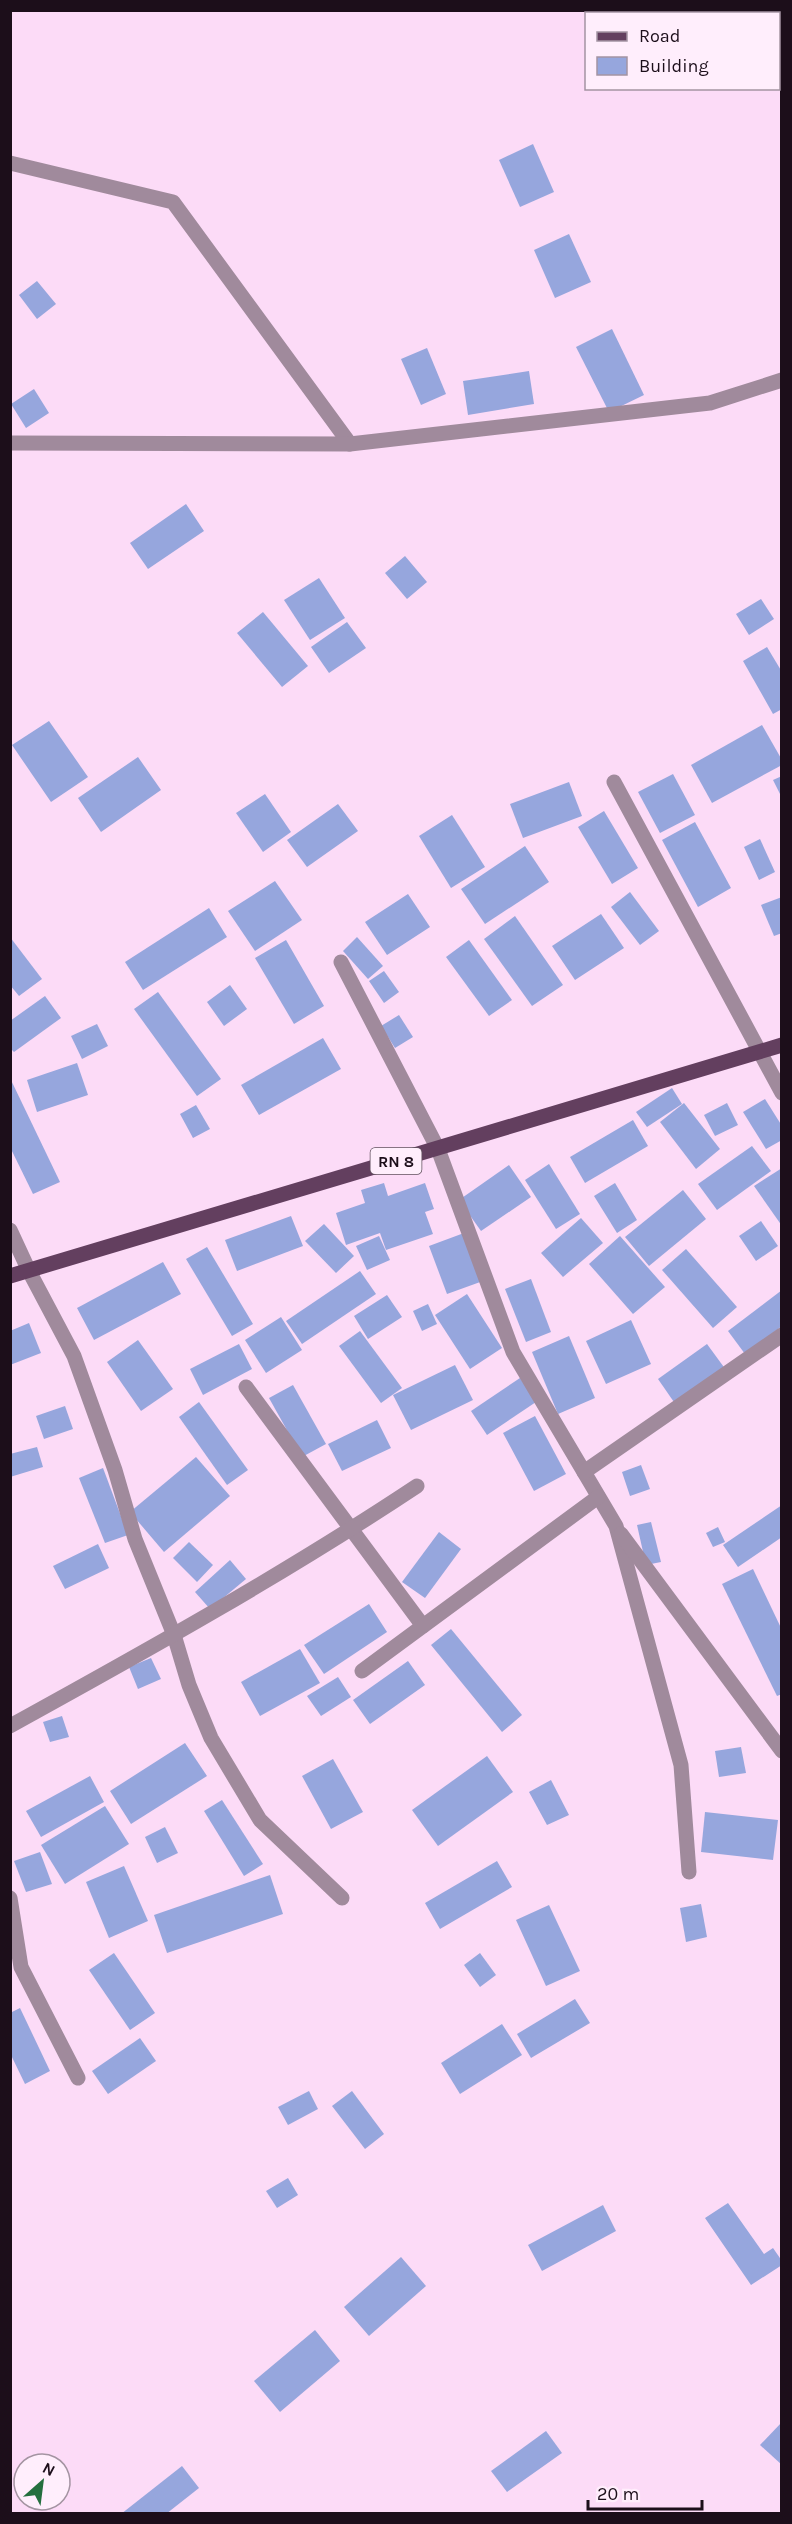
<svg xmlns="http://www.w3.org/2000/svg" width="792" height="2524" font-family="Karla,sans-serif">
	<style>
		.building { fill: #96a6dd }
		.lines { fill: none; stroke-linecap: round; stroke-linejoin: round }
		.street { stroke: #a08a9c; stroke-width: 15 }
		.primary { stroke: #633f5f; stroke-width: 15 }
		.labels { text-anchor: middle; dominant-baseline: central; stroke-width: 4.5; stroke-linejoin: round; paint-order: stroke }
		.shield { fill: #ffeefc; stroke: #60515e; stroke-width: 1.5 }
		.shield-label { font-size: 16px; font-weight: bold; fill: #1c0e1a }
	</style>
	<rect width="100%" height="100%" fill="#fcdbf7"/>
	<g class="building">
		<path d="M533,144L554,192L520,207L499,160Z"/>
		<path d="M569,234L591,282L555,298L534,250Z"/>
		<path d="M37,281L56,304L37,319L19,295Z"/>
		<path d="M612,329L644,395L609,412L576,347Z"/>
		<path d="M427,348L446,394L421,405L401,359Z"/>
		<path d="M529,371L534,404L468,415L463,381Z"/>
		<path d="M34,389L49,413L26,428L11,404Z"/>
		<path d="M186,504L204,531L148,569L130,543Z"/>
		<path d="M405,556L427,582L407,599L385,573Z"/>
		<path d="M319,578L345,618L310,640L284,600Z"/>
		<path d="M761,599L774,619L749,635L736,614Z"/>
		<path d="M263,612L308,666L282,687L237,633Z"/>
		<path d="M347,622L366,648L329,673L311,647Z"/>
		<path d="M767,647L782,672V709L773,714L743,661Z"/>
		<path d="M49,721L88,777L51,802L12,745Z"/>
		<path d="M762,725L782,760V765L712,803L691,765Z"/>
		<path d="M138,757L161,790L101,832L78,798Z"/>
		<path d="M673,774L695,815L660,833L638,792Z"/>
		<path d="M782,776V798L773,780Z"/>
		<path d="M569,782L582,816L523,838L510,804Z"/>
		<path d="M265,794L291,832L263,852L236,813Z"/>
		<path d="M338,804L358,831L307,867L287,840Z"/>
		<path d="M604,811L638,868L612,884L578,827Z"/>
		<path d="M452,815L485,867L451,888L419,836Z"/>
		<path d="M695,822L731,888L698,907L662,840Z"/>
		<path d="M760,839L775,872L759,880L744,847Z"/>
		<path d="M525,846L549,882L485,924L461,889Z"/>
		<path d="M275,881L302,920L255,951L228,911Z"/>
		<path d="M630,892L659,931L640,945L611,907Z"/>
		<path d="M408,894L430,927L387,955L365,922Z"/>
		<path d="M782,897V933L774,936L761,905Z"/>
		<path d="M209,908L227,937L143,990L125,962Z"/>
		<path d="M601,914L624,948L575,980L552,946Z"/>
		<path d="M515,916L563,985L532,1006L484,939Z"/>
		<path d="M10,937L42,979L19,996L10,985Z"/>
		<path d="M357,937L383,966L368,979L343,951Z"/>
		<path d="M286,940L324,1006L294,1024L255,958Z"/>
		<path d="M469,940L512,1000L489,1016L446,957Z"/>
		<path d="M384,971L399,992L384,1003L369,981Z"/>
		<path d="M230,985L247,1009L224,1026L207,1002Z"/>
		<path d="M158,992L221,1079L197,1096L134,1009Z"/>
		<path d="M45,996L61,1018L14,1052L10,1048V1021Z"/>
		<path d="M399,1015L413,1037L395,1048L381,1026Z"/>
		<path d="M97,1024L108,1046L82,1059L71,1036Z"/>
		<path d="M323,1038L341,1069L259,1115L241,1085Z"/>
		<path d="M77,1063L88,1095L37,1112L27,1080Z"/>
		<path d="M10,1078L60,1182L33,1194L10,1147Z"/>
		<path d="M672,1088L682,1104L647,1127L636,1112Z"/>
		<path d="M765,1099L782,1126V1140L766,1149L743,1112Z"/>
		<path d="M684,1103L720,1149L696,1169L660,1122Z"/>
		<path d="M727,1103L738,1125L715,1136L704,1115Z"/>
		<path d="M196,1105L210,1129L193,1138L180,1114Z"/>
		<path d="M633,1120L648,1146L585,1183L570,1157Z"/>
		<path d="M752,1146L771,1171L717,1210L698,1184Z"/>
		<path d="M549,1164L580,1214L556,1229L525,1180Z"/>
		<path d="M509,1165L531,1197L481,1231L459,1200Z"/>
		<path d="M782,1168V1226L754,1186Z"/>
		<path d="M384,1183L388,1196L425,1183L434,1209L425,1212L433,1234L386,1250L380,1233L346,1245L336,1213L365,1203L361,1190Z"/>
		<path d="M615,1183L637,1220L617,1233L594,1196Z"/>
		<path d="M683,1190L706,1219L649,1266L625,1237Z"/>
		<path d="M291,1216L303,1246L237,1271L225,1240Z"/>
		<path d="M581,1218L603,1243L563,1277L541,1253Z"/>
		<path d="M761,1221L778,1246L756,1261L739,1236Z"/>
		<path d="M324,1224L354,1256L336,1273L305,1241Z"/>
		<path d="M464,1233L483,1281L447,1294L429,1246Z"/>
		<path d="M379,1236L390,1260L367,1270L356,1246Z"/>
		<path d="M620,1236L665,1287L633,1314L589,1264Z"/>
		<path d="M207,1247L253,1324L232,1336L186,1259Z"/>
		<path d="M686,1249L737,1307L713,1328L662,1270Z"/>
		<path d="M163,1262L181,1294L94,1340L77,1308Z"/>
		<path d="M360,1271L376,1294L302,1344L286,1321Z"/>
		<path d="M531,1279L551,1332L526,1342L505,1289Z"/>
		<path d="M782,1290V1326L745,1354L728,1331Z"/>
		<path d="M467,1294L502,1348L470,1369L435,1315Z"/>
		<path d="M387,1295L402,1317L368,1339L354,1316Z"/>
		<path d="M428,1304L437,1324L422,1331L413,1311Z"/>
		<path d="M281,1317L302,1350L266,1373L245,1340Z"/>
		<path d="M631,1320L651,1364L606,1384L586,1341Z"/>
		<path d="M29,1323L41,1353L10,1365V1331Z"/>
		<path d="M360,1331L402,1388L381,1403L339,1346Z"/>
		<path d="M569,1336L595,1398L558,1414L532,1352Z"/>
		<path d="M138,1340L173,1389L141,1411L107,1362Z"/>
		<path d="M239,1344L252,1369L203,1395L190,1369Z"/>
		<path d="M707,1344L726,1370L676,1405L658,1379Z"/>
		<path d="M455,1365L473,1400L411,1430L393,1395Z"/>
		<path d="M520,1378L536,1402L487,1435L471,1411Z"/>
		<path d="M293,1385L326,1444L302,1457L269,1398Z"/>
		<path d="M199,1402L248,1470L227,1485L179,1417Z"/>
		<path d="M65,1406L73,1429L44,1439L36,1416Z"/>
		<path d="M535,1416L566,1474L534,1491L503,1433Z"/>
		<path d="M377,1420L391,1448L342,1471L328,1444Z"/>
		<path d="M37,1447L43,1467L10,1477V1454Z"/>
		<path d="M196,1457L230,1496L164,1552L130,1512Z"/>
		<path d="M641,1465L650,1489L630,1496L622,1472Z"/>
		<path d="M103,1468L128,1535L105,1543L79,1478Z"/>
		<path d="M782,1505V1537L738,1567L723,1545Z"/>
		<path d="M651,1522L661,1562L646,1565L637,1525Z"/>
		<path d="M718,1527L725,1542L713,1547L706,1533Z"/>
		<path d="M439,1532L461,1549L425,1598L402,1582Z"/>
		<path d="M189,1542L213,1565L197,1582L173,1558Z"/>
		<path d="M98,1544L109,1568L65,1589L53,1566Z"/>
		<path d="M230,1560L246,1579L210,1609L195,1592Z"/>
		<path d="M753,1569L782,1630V1694L777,1696L722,1584Z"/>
		<path d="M369,1604L387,1632L324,1674L304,1645Z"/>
		<path d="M451,1629L522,1715L502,1732L431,1645Z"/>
		<path d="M300,1649L320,1683L260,1716L241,1682Z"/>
		<path d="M151,1658L161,1679L138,1689L129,1667Z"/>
		<path d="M408,1661L425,1685L370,1724L353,1700Z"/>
		<path d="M338,1677L351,1697L321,1716L307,1696Z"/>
		<path d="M62,1716L69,1737L50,1742L43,1722Z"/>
		<path d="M185,1743L207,1776L131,1824L110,1791Z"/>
		<path d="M741,1747L746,1773L719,1777L715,1751Z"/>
		<path d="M487,1756L513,1792L438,1846L412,1810Z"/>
		<path d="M333,1759L363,1812L331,1829L302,1776Z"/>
		<path d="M90,1776L104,1802L41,1837L26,1811Z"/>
		<path d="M551,1780L569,1815L547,1825L529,1792Z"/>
		<path d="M222,1800L263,1864L244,1876L204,1811Z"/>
		<path d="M105,1806L129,1844L65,1884L41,1845Z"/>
		<path d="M705,1812L778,1820L773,1860L701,1852Z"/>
		<path d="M165,1827L178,1853L157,1863L145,1837Z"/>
		<path d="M40,1852L52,1884L26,1892L14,1861Z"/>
		<path d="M497,1861L512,1887L440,1929L425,1903Z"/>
		<path d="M124,1866L148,1921L109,1938L86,1882Z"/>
		<path d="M270,1875L283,1914L167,1953L154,1915Z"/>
		<path d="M701,1904L707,1937L686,1942L680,1908Z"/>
		<path d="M549,1905L580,1971L546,1986L516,1920Z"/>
		<path d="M114,1953L155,2013L130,2030L89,1970Z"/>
		<path d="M480,1953L496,1975L480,1987L464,1965Z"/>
		<path d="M575,1999L590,2023L531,2058L517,2034Z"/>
		<path d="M20,2008L50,2071L25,2084L10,2053V2013Z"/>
		<path d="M502,2024L522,2055L460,2094L441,2063Z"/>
		<path d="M140,2038L156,2061L108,2094L92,2071Z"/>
		<path d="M309,2091L318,2109L288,2125L278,2107Z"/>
		<path d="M352,2091L384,2134L365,2149L332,2106Z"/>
		<path d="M288,2178L298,2195L277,2208L266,2191Z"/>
		<path d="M728,2203L764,2254L773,2248L782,2261V2265L751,2285L705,2218Z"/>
		<path d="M603,2205L616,2231L542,2271L528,2245Z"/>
		<path d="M401,2257L426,2286L369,2336L344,2307Z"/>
		<path d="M315,2330L340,2361L280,2412L254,2381Z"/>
		<path d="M782,2422V2465L760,2445Z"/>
		<path d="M546,2431L562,2453L507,2492L491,2471Z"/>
		<path d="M182,2466L199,2488L166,2514H121Z"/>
	</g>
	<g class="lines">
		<g class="street">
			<path d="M10,163L173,202L350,444"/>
			<path d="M10,443L350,444L710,403L782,380"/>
			<path d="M614,782L782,1093"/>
			<path d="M341,962L438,1149L513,1352L616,1526L681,1765L689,1872"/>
			<path d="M10,1230L29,1271L74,1356L115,1470L135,1539L174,1635L189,1685L211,1738L260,1820L342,1898"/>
			<path d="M246,1387L423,1626"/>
			<path d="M584,1472L782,1335"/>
			<path d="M621,1534L782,1751"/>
			<path d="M362,1671L598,1497"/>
			<path d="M10,1726C148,1650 286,1573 417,1486"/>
			<path d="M10,1898L21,1967L78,2078"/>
		</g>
		<path class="primary" d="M10,1276L782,1045"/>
	</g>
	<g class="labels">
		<rect class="shield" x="370.5" y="1148" width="51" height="26" rx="4.5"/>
		<g class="shield-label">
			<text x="396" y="1161">RN 8</text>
		</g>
	</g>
	<rect width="792" height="2524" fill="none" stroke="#1c0e1a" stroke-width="24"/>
	<rect x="585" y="12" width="195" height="78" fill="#ffeefc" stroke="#a494a2" stroke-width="1.5"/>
	<rect x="597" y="32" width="30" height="9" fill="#633f5f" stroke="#a494a2" stroke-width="1.5"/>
	<text x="639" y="42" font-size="18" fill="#1c0e1a">Road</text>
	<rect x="597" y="57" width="30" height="18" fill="#96a6dd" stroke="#a494a2" stroke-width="1.5"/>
	<text x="639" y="72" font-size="18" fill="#1c0e1a">Building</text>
	<g transform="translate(42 2482) rotate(28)"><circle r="28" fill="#ffeefc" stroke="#a494a2" stroke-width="1.5"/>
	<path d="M0-4.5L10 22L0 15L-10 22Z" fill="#246f3e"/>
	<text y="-9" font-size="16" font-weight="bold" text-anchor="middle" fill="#1c0e1a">N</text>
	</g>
	<path d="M588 2500v9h114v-9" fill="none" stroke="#1c0e1a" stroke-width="3"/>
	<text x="597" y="2500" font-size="18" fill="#1c0e1a" stroke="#ffeefc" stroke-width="4.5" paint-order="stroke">20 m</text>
</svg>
